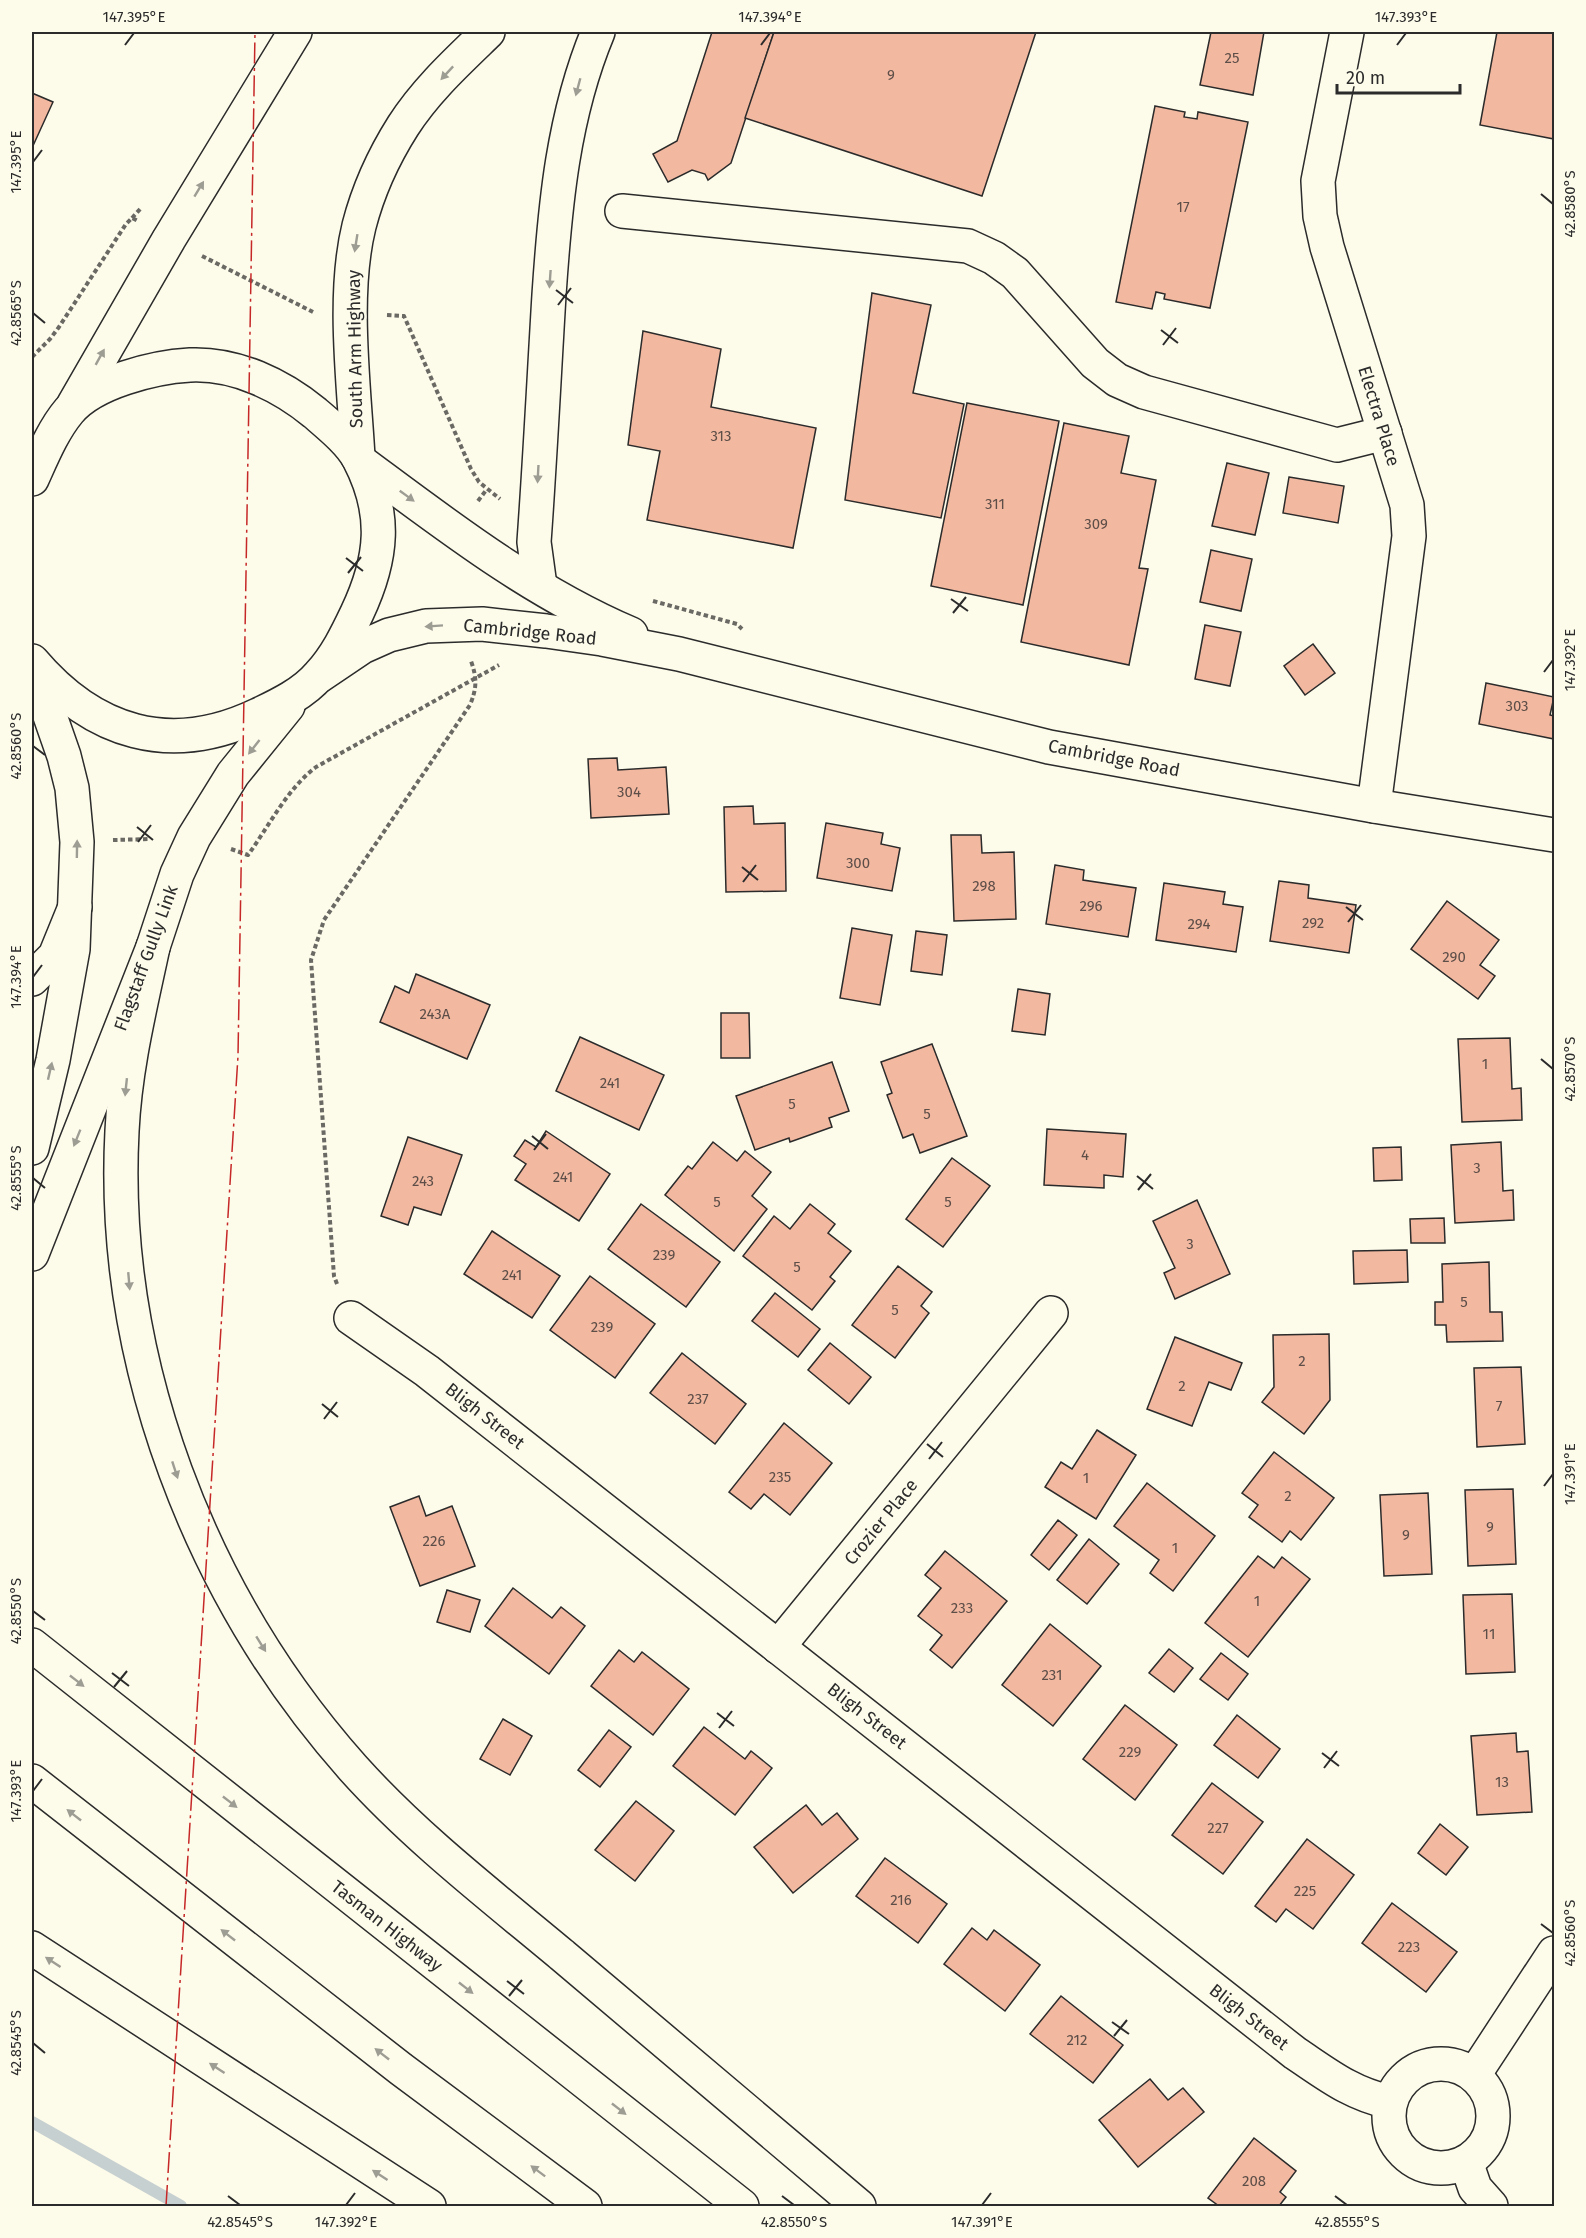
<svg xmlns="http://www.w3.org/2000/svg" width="1586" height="2238" font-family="'Fira Sans',sans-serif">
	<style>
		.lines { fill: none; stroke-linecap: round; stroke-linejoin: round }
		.stream { stroke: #c7d0d0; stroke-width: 12 }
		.building { fill: #f2b8a0; stroke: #2b2b2b; stroke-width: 1.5 }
		.minor-casing { stroke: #2b2b2b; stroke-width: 36 }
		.major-casing { stroke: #2b2b2b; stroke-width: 36 }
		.highway-casing { stroke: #2b2b2b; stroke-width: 36 }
		.path { stroke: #6a6964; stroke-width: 4; stroke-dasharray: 4.5 3; stroke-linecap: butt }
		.minor { stroke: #fdfbea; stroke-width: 33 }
		.major { stroke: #fdfbea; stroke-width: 33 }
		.highway { stroke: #fdfbea; stroke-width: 33 }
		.power { stroke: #c62828; stroke-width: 1.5; stroke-dasharray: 21 4.5 3 4.5; stroke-linecap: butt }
		.oneway { fill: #9e9d94 }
		.ticks { fill: none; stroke: #2b2b2b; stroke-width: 2 }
		.labels { text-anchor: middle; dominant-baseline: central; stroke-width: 4.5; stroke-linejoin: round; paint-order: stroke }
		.number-label { font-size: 15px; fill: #5d4e48 }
		.street-label { font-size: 18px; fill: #2b2b2b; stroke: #fdfbea }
		.neatline { fill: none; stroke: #2b2b2b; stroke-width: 2 }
		.ticks-label { font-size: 15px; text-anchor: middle; fill: #2b2b2b }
	</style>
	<rect width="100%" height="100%" fill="#fdfbea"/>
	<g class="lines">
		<path class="stream" d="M32,2122L181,2206"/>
	</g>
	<g class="building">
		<path d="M712,32H774L731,163L708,180L705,174L692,170L668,182L653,154L677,141Z"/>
		<path d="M774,32H1036L982,196L745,118Z"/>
		<path d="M1211,32H1264L1253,95L1200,85Z"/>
		<path d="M1497,32H1554V139L1480,125Z"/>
		<path d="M32,93L53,102L32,148Z"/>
		<path d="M1155,106L1185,112L1184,117L1197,119L1198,112L1248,122L1210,308L1164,299L1165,294L1156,292L1152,309L1116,302Z"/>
		<path d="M872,293L931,305L913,393L964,404L941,518L845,500Z"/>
		<path d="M643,331L721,349L711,407L816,428L793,548L647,520L660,451L628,445Z"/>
		<path d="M967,403L1059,421L1023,605L931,586Z"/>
		<path d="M1064,423L1129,436L1121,473L1156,480L1139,568L1148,569L1129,665L1021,642Z"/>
		<path d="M1227,463L1269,473L1255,535L1212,526Z"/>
		<path d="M1289,477L1344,486L1338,523L1283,513Z"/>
		<path d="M1211,550L1252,559L1241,611L1200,602Z"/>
		<path d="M1205,625L1241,632L1230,686L1195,679Z"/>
		<path d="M1313,644L1335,673L1305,695L1284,666Z"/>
		<path d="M1486,683L1554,697L1550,715L1554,716V739L1479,724Z"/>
		<path d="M617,758L618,770L666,767L669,814L591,818L588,759Z"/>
		<path d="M753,806L754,824L785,823L786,891L726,892L724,807Z"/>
		<path d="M826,823L883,833L881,844L900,848L892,891L817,878Z"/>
		<path d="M951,835H981L982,853L1014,852L1016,919L954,921Z"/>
		<path d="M1055,865L1084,870L1083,880L1136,888L1128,937L1046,924Z"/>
		<path d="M1279,881L1309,885L1308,898L1356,905L1349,953L1270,941Z"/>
		<path d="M1164,883L1225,892L1223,904L1243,907L1236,952L1156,940Z"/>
		<path d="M1447,901L1499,940L1480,965L1495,976L1478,999L1411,949Z"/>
		<path d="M852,928L892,935L880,1005L840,998Z"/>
		<path d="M916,931L947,935L942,975L911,971Z"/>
		<path d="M416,974L490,1005L467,1059L380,1022L395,986L409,993Z"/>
		<path d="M1018,989L1050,994L1045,1035L1012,1031Z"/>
		<path d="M721,1013H749L750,1058H721Z"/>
		<path d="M580,1037L664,1075L639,1130L556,1091Z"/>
		<path d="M1510,1038L1512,1089L1521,1088L1522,1120L1462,1122L1458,1039Z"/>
		<path d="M932,1044L967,1136L920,1153L913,1134L903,1138L887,1095L892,1093L881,1062Z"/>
		<path d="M832,1062L849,1111L829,1118L832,1127L790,1142L789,1138L755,1150L736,1096Z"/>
		<path d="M1047,1129L1126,1134L1123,1177L1104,1175V1188L1044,1185Z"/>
		<path d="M546,1131L610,1174L579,1221L515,1180L526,1164L514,1156L525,1140L536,1147Z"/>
		<path d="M408,1137L462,1155L441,1215L414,1207L408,1225L381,1216Z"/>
		<path d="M713,1142L737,1161L745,1151L771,1172L752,1196L767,1209L734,1251L665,1195L688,1166L692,1169Z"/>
		<path d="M1501,1142L1503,1191L1513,1190L1514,1220L1455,1223L1451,1145Z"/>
		<path d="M1401,1147L1402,1180L1374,1181L1373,1148Z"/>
		<path d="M952,1158L990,1186L943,1247L906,1219Z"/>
		<path d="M1197,1200L1230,1274L1175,1299L1164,1273L1175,1268L1153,1221Z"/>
		<path d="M641,1204L720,1262L686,1307L608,1249Z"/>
		<path d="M810,1204L835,1224L828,1233L851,1251L830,1277L835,1281L812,1310L743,1256L774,1216L790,1229Z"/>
		<path d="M1444,1218L1445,1243H1411L1410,1219Z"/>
		<path d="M492,1231L560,1276L532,1318L464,1274Z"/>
		<path d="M1407,1250L1408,1282L1354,1284L1353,1251Z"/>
		<path d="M1489,1262L1490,1312H1502L1503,1341L1447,1342L1446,1325H1435V1302H1443L1442,1264Z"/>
		<path d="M898,1266L932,1292L921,1306L929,1313L895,1358L852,1325Z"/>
		<path d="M590,1276L655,1324L615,1378L550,1330Z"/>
		<path d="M775,1293L820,1329L798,1357L752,1321Z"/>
		<path d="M1329,1334L1330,1400L1304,1434L1262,1402L1274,1387L1273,1335Z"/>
		<path d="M1175,1337L1242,1363L1231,1390L1209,1382L1192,1426L1147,1409Z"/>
		<path d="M830,1343L871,1377L849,1404L808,1370Z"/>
		<path d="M682,1353L746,1404L715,1444L650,1393Z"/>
		<path d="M1521,1367L1525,1444L1477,1447L1474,1368Z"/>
		<path d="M784,1423L832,1463L790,1515L764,1494L751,1509L729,1492Z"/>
		<path d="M1097,1430L1136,1455L1096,1519L1045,1487L1061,1462L1072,1469Z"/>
		<path d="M1274,1452L1334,1498L1301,1540L1290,1531L1282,1542L1249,1517L1258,1505L1242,1493Z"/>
		<path d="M1147,1483L1215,1536L1173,1591L1150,1573L1159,1560L1114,1526Z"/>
		<path d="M1513,1489L1516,1564L1468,1566L1465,1490Z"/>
		<path d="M1428,1493L1432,1574L1384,1576L1380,1495Z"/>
		<path d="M419,1496L426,1516L452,1506L475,1566L420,1586L390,1507Z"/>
		<path d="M1058,1520L1077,1535L1049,1570L1031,1555Z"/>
		<path d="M1089,1539L1119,1564L1087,1604L1057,1580Z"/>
		<path d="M945,1551L1007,1601L952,1668L930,1650L942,1635L918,1616L941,1588L925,1575Z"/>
		<path d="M1258,1556L1274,1568L1282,1557L1310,1579L1248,1657L1205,1623Z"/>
		<path d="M513,1588L552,1618L561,1607L585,1626L549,1674L485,1626Z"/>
		<path d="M447,1590L480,1600L470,1632L437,1622Z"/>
		<path d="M1512,1594L1515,1672L1466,1674L1463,1595Z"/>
		<path d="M1050,1624L1101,1666L1053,1726L1002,1685Z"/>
		<path d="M1169,1649L1193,1668L1174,1692L1149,1673Z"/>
		<path d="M619,1650L634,1662L642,1652L689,1689L653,1735L591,1686Z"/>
		<path d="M1221,1653L1248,1674L1228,1700L1200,1679Z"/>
		<path d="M1125,1705L1177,1745L1135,1800L1083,1759Z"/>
		<path d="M1237,1715L1280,1749L1258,1778L1214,1745Z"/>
		<path d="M503,1719L532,1736L510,1775L480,1759Z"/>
		<path d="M704,1727L745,1759L751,1751L772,1768L735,1815L673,1766Z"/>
		<path d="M609,1730L631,1747L600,1787L578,1770Z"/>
		<path d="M1516,1733L1517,1752L1528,1751L1532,1812L1477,1815L1471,1736Z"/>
		<path d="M1212,1783L1263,1822L1223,1874L1172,1835Z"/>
		<path d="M636,1801L674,1831L635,1881L595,1850Z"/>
		<path d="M806,1805L822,1825L837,1813L858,1839L793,1893L754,1847Z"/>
		<path d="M1440,1824L1468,1847L1446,1875L1418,1853Z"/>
		<path d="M1307,1839L1354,1875L1313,1929L1286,1909L1276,1922L1255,1906Z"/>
		<path d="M885,1858L947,1904L918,1943L856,1896Z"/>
		<path d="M1392,1903L1457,1952L1426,1992L1362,1943Z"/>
		<path d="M972,1928L987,1940L994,1930L1040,1965L1005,2011L944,1964Z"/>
		<path d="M1061,1996L1123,2045L1093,2083L1030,2034Z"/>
		<path d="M1150,2079L1168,2100L1183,2088L1204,2112L1138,2167L1099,2120Z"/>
		<path d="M1254,2138L1296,2171L1280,2192L1286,2197L1279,2206H1219L1208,2198Z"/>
	</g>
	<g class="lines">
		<g class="minor-casing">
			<g id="minor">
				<path d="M1347,32L1318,181L1320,216L1327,247L1407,505L1409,536L1374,806"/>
				<path d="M622,211L968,246L994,258L1015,273L1095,363L1117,380L1144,392L1337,445L1385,433"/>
				<path d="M351,1318L427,1371L1295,2053C1328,2075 1350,2093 1389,2102"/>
				<path d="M778,1647L1051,1313"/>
				<circle cx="1441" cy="2116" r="52"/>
				<path d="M1474,2075L1554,1953"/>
				<path d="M1466,2162L1475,2188L1491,2206"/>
			</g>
		</g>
		<g class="major-casing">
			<g id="major">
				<path d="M74,404L169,239L295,32"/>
				<path d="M358,457C354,386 342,295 359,226C368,191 384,156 403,126C426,90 458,61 488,32"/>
				<path d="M361,462C446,525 532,592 631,634"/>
				<path d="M32,479C42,457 53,430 69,411C93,382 154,367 190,365C236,363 281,385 315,413C330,426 350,442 359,459C387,513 383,558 357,613C347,634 336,657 319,675C304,693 279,705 258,715C170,757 93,733 32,661"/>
				<path d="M540,586L534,542C540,460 544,378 549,295C555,205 563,116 598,32"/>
				<path d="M319,676L362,647L389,635L426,626L482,624L546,631L602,639L679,654L1049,747L1374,806L1554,835"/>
				<path d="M32,1148L53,1060L73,949L77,842L72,788L64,756L34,670"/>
				<path d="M32,1254L153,947L177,874L194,837L233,774L288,706"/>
			</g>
		</g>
		<g class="highway-casing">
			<g id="highway">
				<path d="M153,947C140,1008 125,1068 122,1131C110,1362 200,1596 353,1768C415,1837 490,1895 562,1955C661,2039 760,2123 859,2206"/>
				<path d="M32,979L55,956L75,907"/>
				<path d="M32,1645L742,2206"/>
				<path d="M32,1781L401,2069L585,2206"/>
				<path d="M32,1948L429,2206"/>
			</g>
		</g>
		<g class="path">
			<path d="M132,218L142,207"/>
			<path d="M202,256L313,312"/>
			<path d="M387,315L404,316L471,469L479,482L500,499"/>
			<path d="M32,357L50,339L59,327L126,224L132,218L138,221"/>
			<path d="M478,501L487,489"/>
			<path d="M653,601L737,624L742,629"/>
			<path d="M113,840L150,839"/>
			<path d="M231,849L248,855C269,826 287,789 316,767L499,665"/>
			<path d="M337,1284L334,1276L311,960L324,920L470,705C477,688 477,678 471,661"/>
		</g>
		<use href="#minor" class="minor"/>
		<use href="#major" class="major"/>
		<use href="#highway" class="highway"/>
		<path class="power" d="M166,2206L238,1056L255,32"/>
	</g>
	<defs><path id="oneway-solid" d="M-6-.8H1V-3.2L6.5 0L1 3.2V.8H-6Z" transform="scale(1.5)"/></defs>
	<g class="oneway">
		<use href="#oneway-solid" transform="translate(447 73) rotate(133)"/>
		<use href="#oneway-solid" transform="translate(578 87) rotate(105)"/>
		<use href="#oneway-solid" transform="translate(199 189) rotate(-59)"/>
		<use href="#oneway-solid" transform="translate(356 243) rotate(99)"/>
		<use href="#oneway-solid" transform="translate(550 279) rotate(94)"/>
		<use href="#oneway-solid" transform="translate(100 357) rotate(-61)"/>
		<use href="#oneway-solid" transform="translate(538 474) rotate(93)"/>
		<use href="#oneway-solid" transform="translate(407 496) rotate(36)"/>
		<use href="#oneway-solid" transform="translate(434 626) rotate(176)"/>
		<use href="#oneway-solid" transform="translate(254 747) rotate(128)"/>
		<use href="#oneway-solid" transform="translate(77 849) rotate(-89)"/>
		<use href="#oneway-solid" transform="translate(50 1071) rotate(-77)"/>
		<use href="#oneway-solid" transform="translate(126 1087) rotate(96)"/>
		<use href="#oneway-solid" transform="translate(77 1138) rotate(112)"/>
		<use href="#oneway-solid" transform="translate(129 1281) rotate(85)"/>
		<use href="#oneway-solid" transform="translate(175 1470) rotate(72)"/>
		<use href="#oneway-solid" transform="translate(261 1644) rotate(58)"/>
		<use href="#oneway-solid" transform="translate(77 1681) rotate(38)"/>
		<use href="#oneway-solid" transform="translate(230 1802) rotate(38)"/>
		<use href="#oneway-solid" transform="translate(74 1815) rotate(-142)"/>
		<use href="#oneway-solid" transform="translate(228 1935) rotate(-142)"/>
		<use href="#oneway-solid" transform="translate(53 1962) rotate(-147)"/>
		<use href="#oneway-solid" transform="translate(466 1988) rotate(38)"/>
		<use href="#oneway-solid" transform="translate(382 2054) rotate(-142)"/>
		<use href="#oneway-solid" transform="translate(217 2068) rotate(-147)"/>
		<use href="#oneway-solid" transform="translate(619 2109) rotate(38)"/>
		<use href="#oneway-solid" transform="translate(538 2171) rotate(-143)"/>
		<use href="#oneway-solid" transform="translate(380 2175) rotate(-147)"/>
	</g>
	<path class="ticks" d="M125,45L134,33M761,45L770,33M1397,45L1406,33M33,162L42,150M1541,194L1553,204M556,290L573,303M558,305L571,288M33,313L45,323M1161,330L1178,343M1163,345L1176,328M346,558L363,571M348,573L361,557M951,599L968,611M953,613L966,597M1544,672L1553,660M33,746L45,755M137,827L153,840M138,842L151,825M742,867L758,880M743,882L756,865M1346,907L1363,920M1348,922L1361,905M33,977L42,965M1541,1059L1553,1069M532,1136L548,1149M534,1150L546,1134M1137,1176L1153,1189M33,1178L45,1188M1138,1190L1151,1174M322,1404L338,1417M324,1419L337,1402M927,1444L943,1457M929,1459L942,1442M1544,1486L1553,1474M33,1611L45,1620M112,1673L129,1686M114,1687L127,1671M717,1713L734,1726M719,1728L732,1711M1322,1753L1339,1766M1324,1768L1337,1751M33,1791L42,1779M1541,1924L1553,1933M507,1981L524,1994M509,1996L522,1980M1112,2022L1129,2034M1114,2036L1127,2020M33,2043L45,2053M228,2196L240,2205M782,2196L794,2205M1335,2196L1347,2205M346,2205L355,2193M982,2205L991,2193"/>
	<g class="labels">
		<g class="number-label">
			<text x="1232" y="58">25</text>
			<text x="891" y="75">9</text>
			<text x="1183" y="207">17</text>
			<text x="721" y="436">313</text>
			<text x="995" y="504">311</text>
			<text x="1096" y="524">309</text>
			<text x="1517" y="706">303</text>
			<text x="629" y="792">304</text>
			<text x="858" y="863">300</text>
			<text x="984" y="886">298</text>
			<text x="1091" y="906">296</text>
			<text x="1313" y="923">292</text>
			<text x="1199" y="924">294</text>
			<text x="1454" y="957">290</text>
			<text x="435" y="1014">243A</text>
			<text x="1485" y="1064">1</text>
			<text x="610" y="1083">241</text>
			<text x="792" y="1104">5</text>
			<text x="927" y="1114">5</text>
			<text x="1085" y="1155">4</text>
			<text x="1477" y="1168">3</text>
			<text x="563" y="1177">241</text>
			<text x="423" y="1181">243</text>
			<text x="717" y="1202">5</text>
			<text x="948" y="1202">5</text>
			<text x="1190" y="1244">3</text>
			<text x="664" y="1255">239</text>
			<text x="797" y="1267">5</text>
			<text x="512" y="1275">241</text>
			<text x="1464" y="1302">5</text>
			<text x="895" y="1310">5</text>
			<text x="602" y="1327">239</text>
			<text x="1302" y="1361">2</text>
			<text x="1182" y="1386">2</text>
			<text x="698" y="1399">237</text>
			<text x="1499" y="1406">7</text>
			<text x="780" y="1477">235</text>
			<text x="1086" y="1478">1</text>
			<text x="1288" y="1496">2</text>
			<text x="1490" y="1527">9</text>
			<text x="1406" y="1535">9</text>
			<text x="434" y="1541">226</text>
			<text x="1175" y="1548">1</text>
			<text x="1257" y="1601">1</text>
			<text x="962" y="1608">233</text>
			<text x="1489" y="1634">11</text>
			<text x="1052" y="1675">231</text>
			<text x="1130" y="1752">229</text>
			<text x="1502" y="1782">13</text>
			<text x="1218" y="1828">227</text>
			<text x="1305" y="1891">225</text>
			<text x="901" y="1900">216</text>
			<text x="1409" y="1947">223</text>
			<text x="1077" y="2040">212</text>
			<text x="1254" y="2181">208</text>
		</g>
		<g class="street-label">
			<text transform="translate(355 349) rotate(-91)">South Arm Highway</text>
			<text transform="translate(1379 416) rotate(73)">Electra Place</text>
			<text transform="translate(530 632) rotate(6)">Cambridge Road</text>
			<text transform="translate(1114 758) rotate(11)">Cambridge Road</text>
			<text transform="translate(146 958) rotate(-70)">Flagstaff Gully Link</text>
			<text transform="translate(485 1416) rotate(38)">Bligh Street</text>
			<text transform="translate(881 1522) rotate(-51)">Crozier Place</text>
			<text transform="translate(867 1716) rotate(38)">Bligh Street</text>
			<text transform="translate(387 1926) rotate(38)">Tasman Highway</text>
			<text transform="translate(1249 2017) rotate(38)">Bligh Street</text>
		</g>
	</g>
	<rect width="1586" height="2238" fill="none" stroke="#fdfbea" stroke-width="66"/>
	<path d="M1337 84v9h123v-9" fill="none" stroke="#2b2b2b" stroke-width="3"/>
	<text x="1346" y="84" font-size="18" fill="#2b2b2b" stroke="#fdfbea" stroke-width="4.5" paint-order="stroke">20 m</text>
	<rect x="33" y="33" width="1520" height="2172" class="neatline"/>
	<g class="ticks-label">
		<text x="134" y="22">147.395°E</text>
		<text x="770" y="22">147.394°E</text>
		<text x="1406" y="22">147.393°E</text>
		<text transform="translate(16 162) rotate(-90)" y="5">147.395°E</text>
		<text transform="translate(1570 204) rotate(-90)" y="5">42.8580°S</text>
		<text transform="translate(16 313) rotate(-90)" y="5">42.8565°S</text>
		<text transform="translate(1570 660) rotate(-90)" y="5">147.392°E</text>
		<text transform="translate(16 746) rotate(-90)" y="5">42.8560°S</text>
		<text transform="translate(16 977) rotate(-90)" y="5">147.394°E</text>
		<text transform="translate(1570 1069) rotate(-90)" y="5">42.8570°S</text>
		<text transform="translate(16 1178) rotate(-90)" y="5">42.8555°S</text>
		<text transform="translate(1570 1474) rotate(-90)" y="5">147.391°E</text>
		<text transform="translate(16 1611) rotate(-90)" y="5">42.8550°S</text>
		<text transform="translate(16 1791) rotate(-90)" y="5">147.393°E</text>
		<text transform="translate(1570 1933) rotate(-90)" y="5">42.8560°S</text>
		<text transform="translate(16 2043) rotate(-90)" y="5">42.8545°S</text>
		<text x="240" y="2227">42.8545°S</text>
		<text x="346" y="2227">147.392°E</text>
		<text x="794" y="2227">42.8550°S</text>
		<text x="982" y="2227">147.391°E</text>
		<text x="1347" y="2227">42.8555°S</text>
	</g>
</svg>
